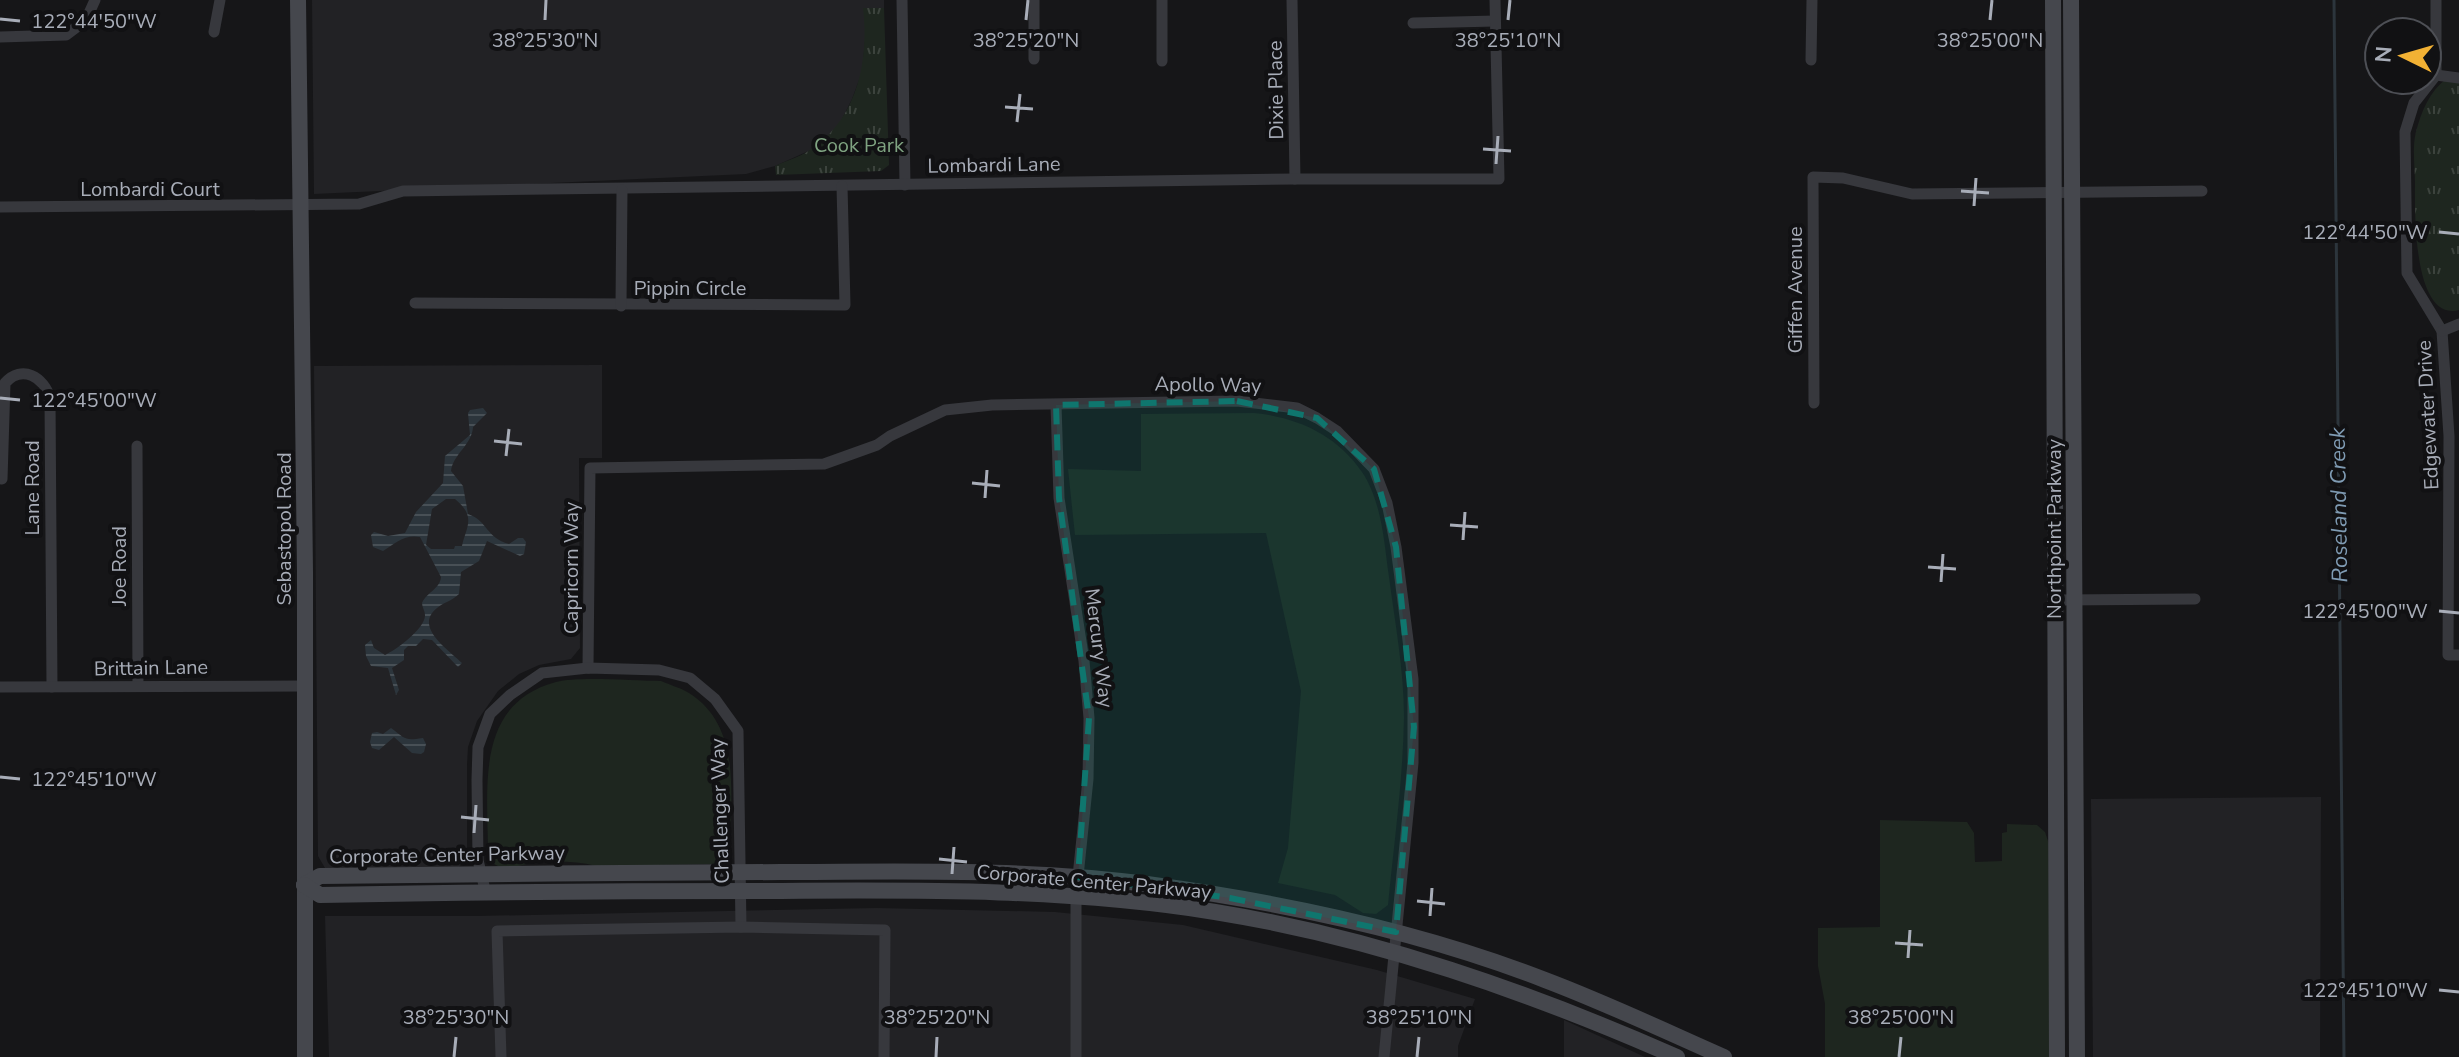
<svg xmlns="http://www.w3.org/2000/svg" width="2459" height="1057" font-family="'Nunito Sans',sans-serif">
	<style>
		.built { fill: #222225 }
		.grass { fill: #1e261f }
		.park { fill: url(#park-tufts) }
		.water { fill: url(#water-rules); fill-rule: evenodd }
		.lines { fill: none; stroke-linecap: round; stroke-linejoin: round }
		.stream { stroke: #2c353c; stroke-width: 3 }
		.street { stroke: #37383d; stroke-width: 11 }
		.secondary { stroke: #45474d; stroke-width: 16 }
		.marked { fill: #0f766e; fill-opacity: 0.2; stroke: #0f766e; stroke-width: 6; stroke-dasharray: 16 10; stroke-linejoin: round }
		.ticks { fill: none; stroke: #a8adb8; stroke-width: 3 }
		.labels { text-anchor: middle; dominant-baseline: central; stroke-width: 8; stroke-linejoin: round; paint-order: stroke }
		.street-label { font-size: 20px; fill: #a8adb8; stroke: #111113 }
		.park-label { font-size: 20px; fill: #7fa381; stroke: #111113 }
		.water-label { font-size: 22px; font-style: italic; fill: #7f9bb3; stroke: #111113 }
		.ticks-label { font-size: 20px; text-anchor: middle; fill: #a8adb8; stroke: #111113; stroke-width: 8; stroke-linejoin: round; paint-order: stroke }
	</style>
	<defs>
		<pattern id="park-tufts" width="24" height="20" patternUnits="userSpaceOnUse" patternTransform="scale(2)"><rect width="24" height="20" fill="#1e261f"/><path d="M3 7l-1-3M5 7V3M7 7l1-3M15 17l-1-3M17 17v-4M19 17l1-3" fill="none" stroke="#3c433d"/></pattern>
		<pattern id="water-rules" width="6" height="5" patternUnits="userSpaceOnUse" patternTransform="scale(2)"><rect width="6" height="5" fill="#2c353c"/><path d="M0 2.5h6" fill="none" stroke="#485056"/></pattern>
	</defs>
	<rect width="100%" height="100%" fill="#161618"/>
	<g class="built">
		<path d="M312,0H884V8L864,9L866,31L862,72L852,99L838,127L813,149L775,166L746,174L314,194Z"/>
		<path d="M602,365V458H579L580,648L571,659L539,665L519,674L498,691L477,721L468,747L467,765V858L459,867L325,868L318,856L314,366Z"/>
		<path d="M2321,797L2320,1057H2093L2091,799Z"/>
		<path d="M877,908L1055,912L1183,925L1377,970L1475,999L1458,1046V1057H329L325,916H477Z"/>
		<path d="M1564,1020L1645,1057H1564Z"/>
	</g>
	<g class="grass">
		<path d="M1254,413C1297,417 1337,435 1362,472C1382,502 1384,542 1389,577C1395,623 1404,670 1404,717C1403,780 1394,843 1388,905L1376,914L1363,913L1335,895L1278,883L1288,848L1301,691L1266,533L1075,535L1068,469L1141,471V414Z"/>
		<path d="M661,681C670,685 681,688 689,693C743,727 730,798 730,852L726,860L718,864L596,866C577,861 558,861 539,862C526,863 514,869 501,867C493,865 491,861 488,854C488,788 474,704 556,682C579,676 634,681 661,681Z"/>
		<path d="M1880,820L1967,822L1974,833L1975,862L2002,861V833L2007,832V824L2037,825L2045,832L2049,844V1057H1825V1004L1818,966V928L1880,927Z"/>
	</g>
	<g class="park">
		<path d="M863,8H884L889,165L881,171L776,175L775,166C788,160 803,156 814,147C858,116 869,59 863,8Z"/>
		<path d="M2446,79L2459,80V310C2412,322 2415,208 2415,182C2415,167 2412,147 2416,132C2421,112 2430,91 2446,79Z"/>
	</g>
	<g class="water">
		<path d="M483,408L487,413L473,427C472,445 453,454 451,471L463,486L468,514C488,521 486,538 509,544L518,538H523L526,542L524,554L520,556L487,541L479,561L461,572L459,594C452,601 444,602 437,608C413,627 449,650 462,663L458,667L432,640L423,639L416,646H408L404,650V660L392,668L399,690L396,695L388,668L371,666L366,656L365,645L371,640L374,648L385,655C395,651 426,628 425,615C425,611 422,607 422,603C427,592 440,589 441,577L420,537C405,534 395,543 383,551L373,547L371,535L374,532L388,536L405,533L416,512L443,483L445,456L470,435L468,413L470,410ZM446,499H455C477,517 466,527 462,546H455L454,549H431L426,545L432,509Z"/>
		<path d="M391,728C406,739 404,741 423,738L426,744L424,752L421,754L412,753L394,737L379,750L372,748L370,742L372,733L377,732L383,734Z"/>
	</g>
	<g class="lines">
		<path class="stream" d="M2334,0L2344,1057"/>
		<g class="street">
			<path d="M902,0L905,185"/>
			<path d="M1034,0V59"/>
			<path d="M1162,0V61"/>
			<path d="M1292,0L1295,179"/>
			<path d="M2436,0V75L2414,103L2405,132L2407,273L2442,331L2449,436L2448,655H2459"/>
			<path d="M1413,23L1495,21"/>
			<path d="M214,32L220,0"/>
			<path d="M0,37L66,35L86,20L95,0"/>
			<path d="M1811,60L1812,0"/>
			<path d="M2436,75L2459,78"/>
			<path d="M0,207L359,204L403,191L1295,179H1499L1495,0"/>
			<path d="M415,303L845,305L842,186"/>
			<path d="M621,306L622,190"/>
			<path d="M2442,331L2459,324"/>
			<path d="M1814,403L1813,177L1843,178L1912,194L2202,191"/>
			<path d="M1056,405L1059,498L1084,661L1089,718L1088,779L1076,896V1057"/>
			<path d="M137,446L138,685"/>
			<path d="M2,479L5,383C22,364 44,377 50,398L52,687"/>
			<path d="M2062,600L2195,599"/>
			<path d="M588,668L590,468L824,464L877,445L890,436L945,410L992,405L1237,401L1297,408L1317,418L1337,431L1374,469L1387,503L1396,547L1413,679V763L1384,1057"/>
			<path d="M0,687L303,686"/>
			<path d="M486,894L478,860L477,780L478,747L490,714L510,695L542,673L588,668L659,670L690,678L715,699L738,731L741,927"/>
			<path d="M501,1057L497,931L741,927L885,930L884,1057"/>
		</g>
		<g class="secondary">
			<path d="M298,0L305,572V1057"/>
			<path d="M2053,0L2057,1057"/>
			<path d="M2071,0L2077,1057"/>
			<path d="M304,885L320,876C474,875 627,872 781,872C903,872 1025,868 1147,884C1280,902 1420,931 1545,980C1606,1003 1665,1031 1724,1057"/>
			<path d="M304,885L320,895C469,892 617,891 765,891C915,890 1066,888 1215,912C1376,938 1529,992 1677,1057"/>
		</g>
	</g>
	<path class="marked" d="M1237,401L1317,418L1374,469L1396,547L1414,727L1396,932L1230,898L1078,877L1089,718L1059,498L1056,405Z"/>
	<path class="ticks" d="M0,19L20,21M545,20L546,0M1026,20L1028,0M1508,20L1510,0M1990,20L1992,0M1005,107L1033,109M1017,122L1020,94M1483,149L1511,151M1496,164L1498,136M1961,191L1989,193M1974,206L1976,178M2439,232L2459,234M0,398L20,400M494,441L522,444M506,456L509,429M972,483L1000,486M985,498L987,470M1450,525L1478,527M1463,540L1465,512M1928,567L1956,569M1941,582L1943,554M2439,611L2459,613M0,777L20,779M461,817L489,820M474,833L476,805M939,859L967,862M952,874L954,847M1417,901L1445,904M1430,916L1432,888M1895,943L1923,945M1908,958L1910,930M2439,990L2459,992M454,1057L456,1037M936,1057L937,1037M1417,1057L1419,1037M1899,1057L1901,1037"/>
	<g class="labels">
		<g class="street-label">
			<text transform="translate(1276 90) rotate(-91)">Dixie Place</text>
			<text transform="translate(994 165) rotate(-1)">Lombardi Lane</text>
			<text x="150" y="189">Lombardi Court</text>
			<text x="690" y="288">Pippin Circle</text>
			<text transform="translate(1795 290) rotate(-90)">Giffen Avenue</text>
			<text transform="translate(1208 385) rotate(1)">Apollo Way</text>
			<text transform="translate(2428 415) rotate(-93)">Edgewater Drive</text>
			<text transform="translate(32 488) rotate(-90)">Lane Road</text>
			<text transform="translate(284 529) rotate(-90)">Sebastopol Road</text>
			<text transform="translate(2054 529) rotate(-90)">Northpoint Parkway</text>
			<text transform="translate(119 566) rotate(-90)">Joe Road</text>
			<text transform="translate(571 568) rotate(-90)">Capricorn Way</text>
			<text transform="translate(1099 648) rotate(83)">Mercury Way</text>
			<text transform="translate(151 668) rotate(-1)">Brittain Lane</text>
			<text transform="translate(720 811) rotate(-92)">Challenger Way</text>
			<text transform="translate(447 855) rotate(-1)">Corporate Center Parkway</text>
			<text transform="translate(1094 882) rotate(5)">Corporate Center Parkway</text>
		</g>
		<g class="park-label">
			<text x="859" y="145">Cook Park</text>
		</g>
		<g class="water-label">
			<text transform="translate(2339 505) rotate(-91)">Roseland Creek</text>
		</g>
	</g>
	<g class="ticks-label">
		<text x="94" y="28">122°44'50"W</text>
		<text x="545" y="47">38°25'30"N</text>
		<text x="1026" y="47">38°25'20"N</text>
		<text x="1508" y="47">38°25'10"N</text>
		<text x="1990" y="47">38°25'00"N</text>
		<text x="2365" y="239">122°44'50"W</text>
		<text x="94" y="407">122°45'00"W</text>
		<text x="2365" y="618">122°45'00"W</text>
		<text x="94" y="786">122°45'10"W</text>
		<text x="2365" y="997">122°45'10"W</text>
		<text x="456" y="1024">38°25'30"N</text>
		<text x="937" y="1024">38°25'20"N</text>
		<text x="1419" y="1024">38°25'10"N</text>
		<text x="1901" y="1024">38°25'00"N</text>
	</g>
	<g transform="translate(2403 56) rotate(275)"><circle r="38" fill="#111113" stroke="#4d4f55" stroke-width="2"/>
	<path d="M0-6L14 30L0 20L-14 30Z" fill="#f2b134"/>
	<text y="-12" font-size="22" font-weight="bold" text-anchor="middle" fill="#a8adb8">N</text>
	</g>
</svg>
